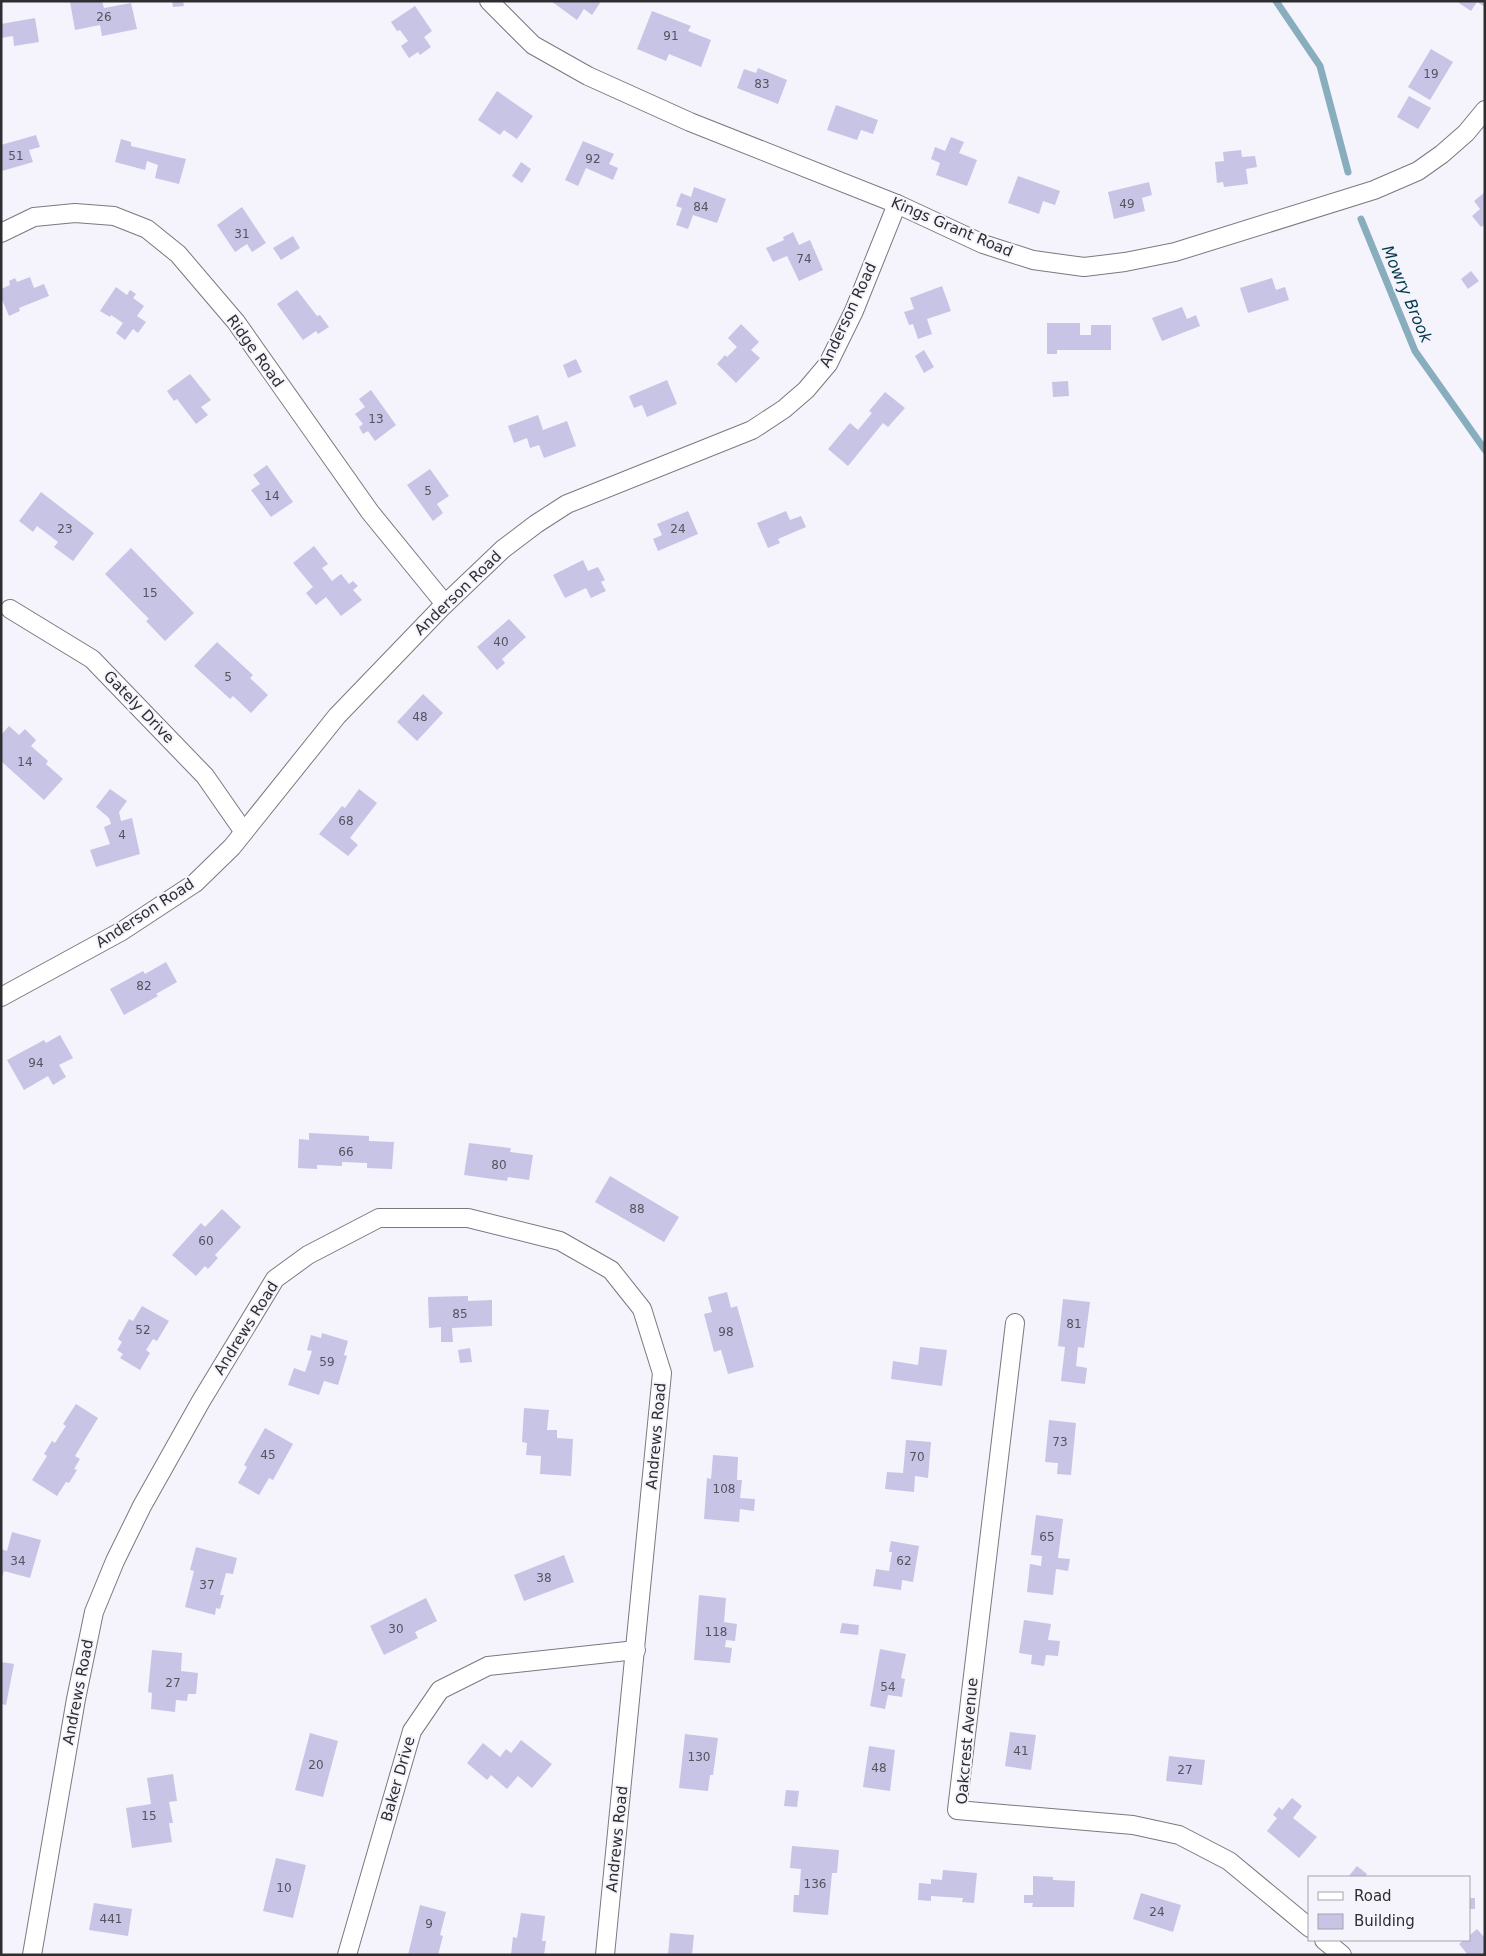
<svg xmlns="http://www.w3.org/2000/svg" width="1486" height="1956" font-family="'DejaVu Sans',sans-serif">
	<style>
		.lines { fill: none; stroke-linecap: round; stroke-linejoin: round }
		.stream { stroke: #88adbd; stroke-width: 7 }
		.building { fill: #c7c4e6 }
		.minor-casing { stroke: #79797f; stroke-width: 20 }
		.minor { stroke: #fff; stroke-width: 18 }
		.labels { text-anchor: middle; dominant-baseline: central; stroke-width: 4; stroke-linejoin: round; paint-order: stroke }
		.number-label { font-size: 12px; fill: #54535e }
		.street-label { font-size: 15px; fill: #2e2d30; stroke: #f5f4fc }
		.water-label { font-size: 16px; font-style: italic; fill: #00384a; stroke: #f5f4fc }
	</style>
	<rect width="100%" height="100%" fill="#f5f4fc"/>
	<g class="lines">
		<g class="stream">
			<path d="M1276,1L1320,66L1348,172"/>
			<path d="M1361,219L1415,351L1485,450"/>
		</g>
	</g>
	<g class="building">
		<path d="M75,1H102L104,8L131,3L137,29L102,36L100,25L75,30L70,2Z"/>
		<path d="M172,1H183L184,6L173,7Z"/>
		<path d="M551,1H597L600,3L592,15L584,9L577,20Z"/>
		<path d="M1460,1H1485V7L1477,2L1471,11L1459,3Z"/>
		<path d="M415,6L432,31L424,37L431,47L420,55L418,52L409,58L401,46L408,41L400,30L397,31L391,22Z"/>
		<path d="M652,11L691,26L688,31L711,40L701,67L669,54L666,61L637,49Z"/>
		<path d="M35,18L39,42L14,46L13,36L1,38V24Z"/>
		<path d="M1431,49L1453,62L1430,100L1408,87Z"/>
		<path d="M758,68L787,80L778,104L737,88L744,69L756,73Z"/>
		<path d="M497,91L533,116L517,139L504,130L500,135L478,120Z"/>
		<path d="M1409,96L1431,108L1418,129L1397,117Z"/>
		<path d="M836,105L878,120L873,134L861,130L857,140L827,130Z"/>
		<path d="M36,135L40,147L29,150L33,162L2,171L1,145Z"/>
		<path d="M951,137L964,142L959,153L977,160L967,186L936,175L940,163L931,159L935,147L945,151Z"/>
		<path d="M121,139L131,142V146L186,159L179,184L155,178L158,165L147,161L145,170L115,162Z"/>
		<path d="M583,141L614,154L609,164L618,168L613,180L586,168L578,186L565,180Z"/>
		<path d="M1241,150L1242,157L1255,156L1257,167L1246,169L1248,184L1224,187L1223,182L1217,183L1215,162L1224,161L1223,152Z"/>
		<path d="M521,162L531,169L522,183L512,176Z"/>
		<path d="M1018,176L1060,191L1055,205L1043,201L1039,214L1008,203Z"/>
		<path d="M1149,182L1152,195L1142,198L1145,211L1114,219L1108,192Z"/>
		<path d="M694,187L726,199L717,223L693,215L688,229L676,225L682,208L676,206L681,193L691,197Z"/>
		<path d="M1485,192V226L1484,225L1481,227L1472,216L1480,209L1474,201Z"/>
		<path d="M242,207L266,243L252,252L247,244L235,252L217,225Z"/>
		<path d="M793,232L799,245L810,240L823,270L799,281L787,256L773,262L766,248L784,240L783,237Z"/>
		<path d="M293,236L300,248L281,260L273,248Z"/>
		<path d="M1471,271L1479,281L1468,289L1461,279Z"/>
		<path d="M30,277L34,288L44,284L49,296L19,308L20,311L9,316L1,297V289L10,285L9,281L15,278L17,282Z"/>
		<path d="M1272,278L1276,290L1285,287L1289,300L1248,313L1240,288Z"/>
		<path d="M942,286L951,311L927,319L932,334L918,339L913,324L909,325L904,312L914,309L910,298Z"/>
		<path d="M116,287L127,295L130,290L136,294L133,298L144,306L137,316L146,322L138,333L133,329L125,340L116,333L123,323L111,315L110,317L100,311Z"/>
		<path d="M297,290L317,316L320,315L329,327L318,334L316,331L303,340L277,304Z"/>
		<path d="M1182,307L1187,319L1196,315L1200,326L1162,341L1152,318Z"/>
		<path d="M1047,323H1080V335H1091V325H1111V350H1057V354H1047Z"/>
		<path d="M741,324L759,342L751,350L760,358L736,383L717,364L725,355L727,357L737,347L728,338Z"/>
		<path d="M924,350L934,367L924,373L915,356Z"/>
		<path d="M576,359L582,372L568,378L563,365Z"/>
		<path d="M190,374L211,400L201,407L208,415L196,424L177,399L174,401L167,391Z"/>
		<path d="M667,380L677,404L647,417L642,405L634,408L629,396Z"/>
		<path d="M1068,381L1069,396L1053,397L1052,382Z"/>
		<path d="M371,390L396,425L375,441L368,431L363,434L359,427L363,424L355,414L365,407L359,399Z"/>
		<path d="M885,392L905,408L888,427L883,423L848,466L828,449L850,423L858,430L872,413L869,411Z"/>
		<path d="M538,415L543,430L567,421L576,446L544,458L539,445L530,448L527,438L514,443L508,426Z"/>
		<path d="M267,465L293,502L271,517L251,490L260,484L253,475Z"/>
		<path d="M430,469L449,496L437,504L443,513L433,521L407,485Z"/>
		<path d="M41,492L94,533L73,561L54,547L58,542L37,526L33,532L19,521Z"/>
		<path d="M688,511L698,534L658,551L653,539L662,535L657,524Z"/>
		<path d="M786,511L790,520L801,516L806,527L778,539L780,543L768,548L757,523Z"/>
		<path d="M314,546L328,564L322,568L332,581L341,574L349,584L353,581L358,586L353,590L362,600L341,616L326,597L316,605L306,593L313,587L293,563Z"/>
		<path d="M131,548L194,613L165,641L146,621L149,619L105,574Z"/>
		<path d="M583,560L588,571L598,567L605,580L601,582L606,591L591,598L586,588L565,598L553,575Z"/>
		<path d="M509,619L526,637L502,659L505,663L497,670L477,647Z"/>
		<path d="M217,642L253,675L250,678L268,695L251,713L233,696L230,699L194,666Z"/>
		<path d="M423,694L443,713L417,741L397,722Z"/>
		<path d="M9,726L19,735L25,729L36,740L31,746L48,761L46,764L63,779L44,800L1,761V735Z"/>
		<path d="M110,789L127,801L119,812L121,821L132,818L140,854L96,867L90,850L110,844L104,827L111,824L109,818L96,807Z"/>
		<path d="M359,789L377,803L350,838L358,845L348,856L319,834L342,806L345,808Z"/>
		<path d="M166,962L177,982L156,994L158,996L124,1015L110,989L143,971L145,974Z"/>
		<path d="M60,1035L73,1058L59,1065L66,1077L53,1085L48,1076L24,1090L7,1060L44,1040L46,1043Z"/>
		<path d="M309,1133L369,1136V1141L394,1142L392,1169L367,1168V1163L342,1162V1166L317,1165V1169L298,1168L299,1139L309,1140Z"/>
		<path d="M469,1143L511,1148L510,1152L533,1155L529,1180L508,1177L507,1181L464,1175Z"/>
		<path d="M610,1176L679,1217L664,1242L595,1202Z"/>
		<path d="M222,1209L241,1227L215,1255L218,1258L208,1269L205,1266L196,1276L172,1255L201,1223L205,1227Z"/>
		<path d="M727,1292L731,1308L737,1306L754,1367L728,1374L721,1350L714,1352L704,1314L712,1312L708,1297Z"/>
		<path d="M468,1296V1301L492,1300V1326L452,1328L453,1342H441V1327L429,1328L428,1297Z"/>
		<path d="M1063,1299L1090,1302L1084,1348L1078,1347L1076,1366L1087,1368L1085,1384L1061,1381L1065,1347L1058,1346Z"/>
		<path d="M142,1306L169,1321L157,1341L153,1339L146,1350L150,1353L140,1370L120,1358L123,1354L117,1350L122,1342L118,1339L129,1319L133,1321Z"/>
		<path d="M322,1333L348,1341L344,1355L347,1356L338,1385L324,1381L319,1395L288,1385L294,1368L305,1372L312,1351L307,1350L311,1335L321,1338Z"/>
		<path d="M920,1347L947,1350L942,1386L891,1379L893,1361L918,1365Z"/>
		<path d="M470,1348L472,1362L460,1363L458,1350Z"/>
		<path d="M76,1404L98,1418L75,1456L80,1459L74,1469L77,1470L69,1483L66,1482L57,1496L32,1480L47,1456L44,1454L52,1441L55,1443L66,1426L63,1424Z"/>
		<path d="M524,1408L549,1410L547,1430H557V1438L573,1439L571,1476L540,1474L541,1456L526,1455L527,1443L522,1442Z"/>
		<path d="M1049,1420L1076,1423L1071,1475L1057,1474L1058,1463L1045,1462Z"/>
		<path d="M265,1428L293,1444L273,1480L269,1478L259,1495L238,1483L247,1467L244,1465Z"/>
		<path d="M906,1440L931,1442L928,1478L915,1476L914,1492L885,1489L887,1472L903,1473Z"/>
		<path d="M713,1455L738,1457L737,1480H742L740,1498L755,1499L754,1511L740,1509L739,1522L704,1519L707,1478L711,1479Z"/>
		<path d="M1036,1515L1063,1519L1058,1558L1070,1559L1068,1571L1056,1569L1053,1595L1027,1592L1030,1564L1041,1566L1042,1556L1031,1555Z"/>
		<path d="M12,1532L41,1540L30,1578L4,1571L1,1580V1549L7,1551Z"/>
		<path d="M891,1541L919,1546L913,1582L902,1580L901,1590L873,1586L876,1569L889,1571L892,1552H889Z"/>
		<path d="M196,1547L237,1558L233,1574L226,1573L220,1595H224L220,1609L216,1608L215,1615L185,1607L194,1571L190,1570Z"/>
		<path d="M564,1555L574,1582L524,1601L514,1575Z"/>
		<path d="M699,1595L726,1598L724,1622L737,1624L735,1641L726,1640L725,1647L732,1648L730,1663L694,1660Z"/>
		<path d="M426,1598L437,1621L415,1632L418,1638L384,1655L370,1626Z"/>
		<path d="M1024,1620L1051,1624L1048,1640L1060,1641L1058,1656L1046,1655L1044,1666L1031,1664L1032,1655L1019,1653Z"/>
		<path d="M842,1623L859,1625L858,1635L840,1633Z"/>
		<path d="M880,1649L906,1654L901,1678L905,1679L902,1697L888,1695L885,1709L870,1706Z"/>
		<path d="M152,1650L182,1653L181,1671L198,1673L196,1694H188L187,1701L176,1700L175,1712L151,1709L152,1693L148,1692Z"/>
		<path d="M1,1662L14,1664L6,1705L1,1704Z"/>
		<path d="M1010,1732L1036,1735L1031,1770L1005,1766Z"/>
		<path d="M310,1733L338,1741L323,1797L295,1790Z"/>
		<path d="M685,1734L718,1738L713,1775H710L708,1791L679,1788Z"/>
		<path d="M521,1740L552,1764L532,1788L518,1776L507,1789L491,1775L487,1780L467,1763L483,1743L500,1757L506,1749L511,1753Z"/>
		<path d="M869,1746L895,1750L890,1791L863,1787Z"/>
		<path d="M1169,1756L1205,1760L1202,1785L1166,1781Z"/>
		<path d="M173,1774L177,1801L169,1802L173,1823H169L172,1842L132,1848L126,1808L151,1804L147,1778Z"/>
		<path d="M786,1790L799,1791L797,1807L784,1806Z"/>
		<path d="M1292,1798L1302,1806L1293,1818L1317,1837L1299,1858L1267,1831L1277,1818L1273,1815L1279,1807L1282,1810Z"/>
		<path d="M792,1846L839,1850L837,1873H832L828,1915L793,1912L794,1895H799L801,1869L790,1868Z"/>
		<path d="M276,1858L306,1865L293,1918L263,1911Z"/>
		<path d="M1357,1866L1367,1874L1365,1877H1348Z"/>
		<path d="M943,1870L977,1873L974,1903L962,1902L963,1898L931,1896V1901L918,1900L919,1883L931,1884V1879L942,1880Z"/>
		<path d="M1033,1876L1053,1877V1880L1075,1881L1074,1907H1032L1033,1903H1024V1895H1033Z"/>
		<path d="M1141,1893L1181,1905L1173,1932L1133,1919Z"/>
		<rect x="1470" y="1898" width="5" height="11"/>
		<path d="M94,1903L132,1909L128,1936L89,1930Z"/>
		<path d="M420,1905L446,1912L440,1935L443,1936L438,1955H408Z"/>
		<path d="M521,1913L545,1916L542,1941H546L544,1955H511L513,1937L517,1938Z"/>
		<path d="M1477,1929L1485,1938V1955H1468L1459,1944L1464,1940H1470V1935Z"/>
		<path d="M670,1933L694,1935L692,1955H668Z"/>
	</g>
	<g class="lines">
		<g class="minor-casing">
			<g id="minor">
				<path d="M489,1L533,45L588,76L690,122L897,204L983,244L1033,260L1084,267L1125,262L1175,252L1374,190L1418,171L1442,154L1466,133L1485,110"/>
				<path d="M1,233L34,217L75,213L114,216L147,229L178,254L236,322L370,512L445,604"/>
				<path d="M10,609L92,659L205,776L244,832"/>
				<path d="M1,997L122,931L195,883L232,847L337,716L441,608L503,549L536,524L567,504L752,430L784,409L806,390L828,364L854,311L897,204"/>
				<path d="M1015,1323L957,1810L1133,1825L1179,1835L1229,1861L1310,1928"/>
				<path d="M1324,1940L1342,1955"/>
				<path d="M32,1955L76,1699L94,1612L115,1561L142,1506L201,1401L275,1279L308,1255L379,1218H468L560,1241L611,1270L642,1309L662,1373L605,1955"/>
				<path d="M347,1955L412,1731L440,1690L488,1666L636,1650"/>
			</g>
		</g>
		<use href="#minor" class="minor"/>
	</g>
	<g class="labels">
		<g class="number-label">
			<text x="104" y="17">26</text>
			<text x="671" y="36">91</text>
			<text x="1431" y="74">19</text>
			<text x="762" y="84">83</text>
			<text x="16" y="156">51</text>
			<text x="593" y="159">92</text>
			<text x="1127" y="204">49</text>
			<text x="701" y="207">84</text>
			<text x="242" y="234">31</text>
			<text x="804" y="259">74</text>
			<text x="376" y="419">13</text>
			<text x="428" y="491">5</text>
			<text x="272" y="496">14</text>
			<text x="65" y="529">23</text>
			<text x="678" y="529">24</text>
			<text x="150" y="593">15</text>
			<text x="501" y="642">40</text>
			<text x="228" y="677">5</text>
			<text x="420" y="717">48</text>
			<text x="25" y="762">14</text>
			<text x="346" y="821">68</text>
			<text x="122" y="835">4</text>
			<text x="144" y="986">82</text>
			<text x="36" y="1063">94</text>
			<text x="346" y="1152">66</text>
			<text x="499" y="1165">80</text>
			<text x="637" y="1209">88</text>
			<text x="206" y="1241">60</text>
			<text x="460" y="1314">85</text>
			<text x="1074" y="1324">81</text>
			<text x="143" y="1330">52</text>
			<text x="726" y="1332">98</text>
			<text x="327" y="1362">59</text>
			<text x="1060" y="1442">73</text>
			<text x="268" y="1455">45</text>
			<text x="917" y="1457">70</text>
			<text x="724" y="1489">108</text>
			<text x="1047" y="1537">65</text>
			<text x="18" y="1561">34</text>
			<text x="904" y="1561">62</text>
			<text x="544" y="1578">38</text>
			<text x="207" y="1585">37</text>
			<text x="396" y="1629">30</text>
			<text x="716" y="1632">118</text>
			<text x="173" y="1683">27</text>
			<text x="888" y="1687">54</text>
			<text x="1021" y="1751">41</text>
			<text x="699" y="1757">130</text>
			<text x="316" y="1765">20</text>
			<text x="879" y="1768">48</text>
			<text x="1185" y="1770">27</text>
			<text x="149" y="1816">15</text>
			<text x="815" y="1884">136</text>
			<text x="284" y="1888">10</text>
			<text x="1157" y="1912">24</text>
			<text x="111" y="1919">441</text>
			<text x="429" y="1924">9</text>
		</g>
		<g class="street-label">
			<text transform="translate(952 227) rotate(23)">Kings Grant Road</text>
			<text transform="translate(848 315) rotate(-65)">Anderson Road</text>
			<text transform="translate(255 351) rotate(54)">Ridge Road</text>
			<text transform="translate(458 593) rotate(-44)">Anderson Road</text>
			<text transform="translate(139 707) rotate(46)">Gately Drive</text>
			<text transform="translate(145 913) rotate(-33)">Anderson Road</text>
			<text transform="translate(246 1328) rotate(-58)">Andrews Road</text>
			<text transform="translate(656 1436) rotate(-85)">Andrews Road</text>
			<text transform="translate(78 1692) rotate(-79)">Andrews Road</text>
			<text transform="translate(967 1741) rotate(-85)">Oakcrest Avenue</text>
			<text transform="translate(398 1779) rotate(-74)">Baker Drive</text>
			<text transform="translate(617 1839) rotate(-84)">Andrews Road</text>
		</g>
		<g class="water-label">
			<text transform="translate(1407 294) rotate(67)">Mowry Brook</text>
		</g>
	</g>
	<rect width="1486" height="1956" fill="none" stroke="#2e2d30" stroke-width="5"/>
	<rect x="1308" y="1876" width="162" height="65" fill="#f5f4fc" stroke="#a5a4aa"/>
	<rect x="1318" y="1892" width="25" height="8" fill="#ffffff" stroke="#a5a4aa"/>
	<text x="1354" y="1901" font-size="15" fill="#2e2d30">Road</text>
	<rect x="1318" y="1914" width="25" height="15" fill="#c7c4e6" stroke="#a5a4aa"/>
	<text x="1354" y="1926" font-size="15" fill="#2e2d30">Building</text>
</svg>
